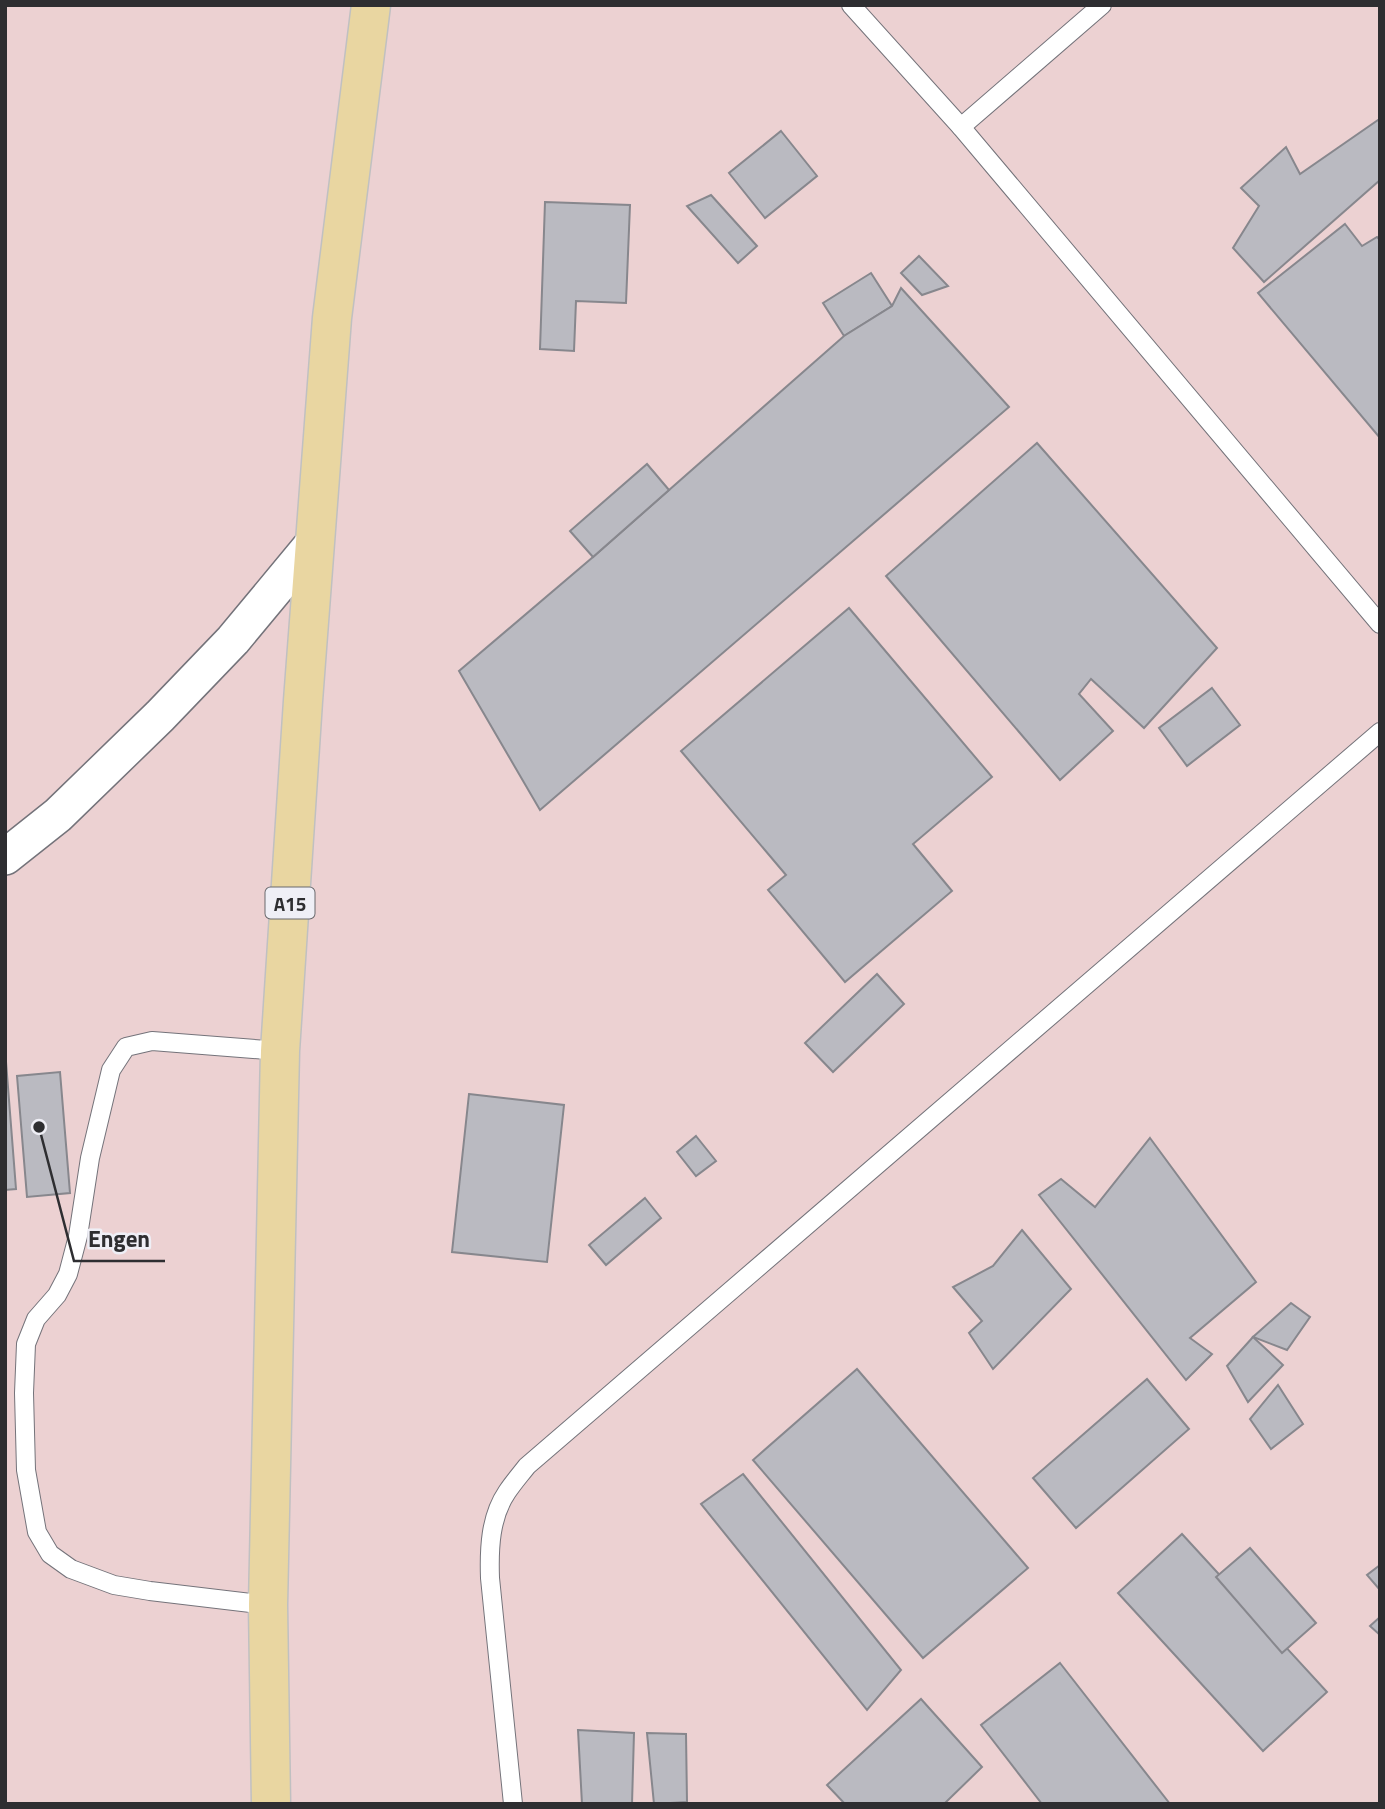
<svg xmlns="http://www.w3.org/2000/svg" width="1385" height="1809" font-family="'Titillium Web',sans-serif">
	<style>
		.industrial { fill: #ecd1d2 }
		.building { fill: #babac1; stroke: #87878d; stroke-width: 2 }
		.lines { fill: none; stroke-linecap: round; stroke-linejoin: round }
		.service-casing { stroke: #74737a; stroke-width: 20 }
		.minor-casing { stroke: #74737a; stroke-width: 38 }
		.primary-casing { stroke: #c0c0c1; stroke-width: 41 }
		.service { stroke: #fff; stroke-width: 18 }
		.minor { stroke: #fff; stroke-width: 35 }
		.primary { stroke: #e9d6a1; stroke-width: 38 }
		.labels { text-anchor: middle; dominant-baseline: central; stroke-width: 5; stroke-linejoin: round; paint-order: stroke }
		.shield { fill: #efeff6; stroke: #68686c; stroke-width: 2 }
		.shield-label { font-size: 19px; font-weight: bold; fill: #2e2e31 }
		.leader { fill: none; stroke: #2e2e31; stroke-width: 2.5 }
		.callout-dot { fill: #2e2e31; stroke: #efeff6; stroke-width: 2.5 }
		.callout-label { font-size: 23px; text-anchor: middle; font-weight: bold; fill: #2e2e31; stroke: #efeff6; stroke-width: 5; stroke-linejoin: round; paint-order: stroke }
	</style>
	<rect width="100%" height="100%" fill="#e2e2e9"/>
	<rect class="industrial" x="5" y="5" width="1375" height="1799"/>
	<g class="building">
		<path d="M1378,120L1380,122V180L1264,282L1233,248L1259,206L1241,188L1286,147L1300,174Z"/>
		<path d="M781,131L817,176L765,218L729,173Z"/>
		<path d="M711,195L757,246L738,263L687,206Z"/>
		<path d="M545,202L630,205L626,303L576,301L574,351L540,349Z"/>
		<path d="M1345,224L1362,246L1377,237L1380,240V438L1258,293Z"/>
		<path d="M919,256L948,286L922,295L901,273Z"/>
		<path d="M871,273L892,306L844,336L823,303Z"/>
		<path d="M901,288L1009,407L540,810L459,671L593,557L844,336L892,306Z"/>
		<path d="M1037,443L1217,648L1144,728L1091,679L1079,694L1113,731L1060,780L886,576Z"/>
		<path d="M647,464L669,490L593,557L570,531Z"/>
		<path d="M849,608L992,777L913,844L952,891L845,982L768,890L786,875L681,751Z"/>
		<path d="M1212,688L1240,725L1187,766L1159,728Z"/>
		<path d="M877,974L904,1004L833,1072L805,1043Z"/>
		<path d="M5,1049L16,1189L5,1190Z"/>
		<path d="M60,1072L70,1193L27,1197L17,1076Z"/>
		<path d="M469,1094L564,1105L547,1262L452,1252Z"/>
		<path d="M696,1136L716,1161L696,1176L677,1152Z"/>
		<path d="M1150,1138L1256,1282L1190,1338L1212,1354L1186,1380L1039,1195L1061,1179L1095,1207Z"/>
		<path d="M645,1198L661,1218L606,1265L589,1245Z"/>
		<path d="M1022,1230L1071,1289L993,1369L969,1333L982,1321L953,1287L993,1266Z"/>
		<path d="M1291,1303L1310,1317L1287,1350L1253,1337Z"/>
		<path d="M1253,1337L1283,1365L1248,1402L1227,1366Z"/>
		<path d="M857,1369L1028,1568L923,1658L753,1460Z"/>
		<path d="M1147,1379L1189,1429L1076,1528L1033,1478Z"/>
		<path d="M1278,1385L1303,1424L1271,1449L1250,1419Z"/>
		<path d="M743,1474L901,1670L867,1710L701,1504Z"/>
		<path d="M1182,1534L1327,1692L1263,1751L1118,1593Z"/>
		<path d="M1250,1548L1316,1623L1282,1653L1216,1577Z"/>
		<path d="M1380,1565V1590L1367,1575Z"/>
		<path d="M1380,1617V1635L1370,1626Z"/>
		<path d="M1060,1663L1170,1804H1042L981,1725Z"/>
		<path d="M921,1699L982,1767L944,1804H845L827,1785Z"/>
		<path d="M578,1730L634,1733L632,1804H582Z"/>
		<path d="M647,1733L686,1734L687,1802L654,1804Z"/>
	</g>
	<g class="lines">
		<g class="service-casing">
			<g id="service">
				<path d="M851,5L961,127L1380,624"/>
				<path d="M961,127L1102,5"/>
				<path d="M268,1605L150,1591L114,1585L71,1569L50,1554L37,1532L26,1470L24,1393L26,1344L36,1319L57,1295L68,1274L78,1236L90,1158L111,1070L126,1047L152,1041L280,1051"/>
				<path d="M513,1804L490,1578C489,1549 490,1517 507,1492C513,1483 520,1475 527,1466L1380,732"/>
			</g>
		</g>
		<g class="minor-casing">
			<path id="minor" d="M5,857L58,815L160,716L233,640L316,540"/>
		</g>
		<g class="primary-casing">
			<path id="primary" d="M271,1804L268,1605L280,1051L303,701L332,318L371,5"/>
		</g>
		<use href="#service" class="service"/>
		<use href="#minor" class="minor"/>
		<use href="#primary" class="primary"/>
	</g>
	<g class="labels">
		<rect class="shield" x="265.5" y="887.5" width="49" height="31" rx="5"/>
		<g class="shield-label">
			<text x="290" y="903">A15</text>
		</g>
	</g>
	<path class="leader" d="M39 1127L74 1261H165"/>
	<circle class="callout-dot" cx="39" cy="1127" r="7"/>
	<g class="callout-label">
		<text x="119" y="1247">Engen</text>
	</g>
	<rect width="1385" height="1809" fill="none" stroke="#2e2e31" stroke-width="14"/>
</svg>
